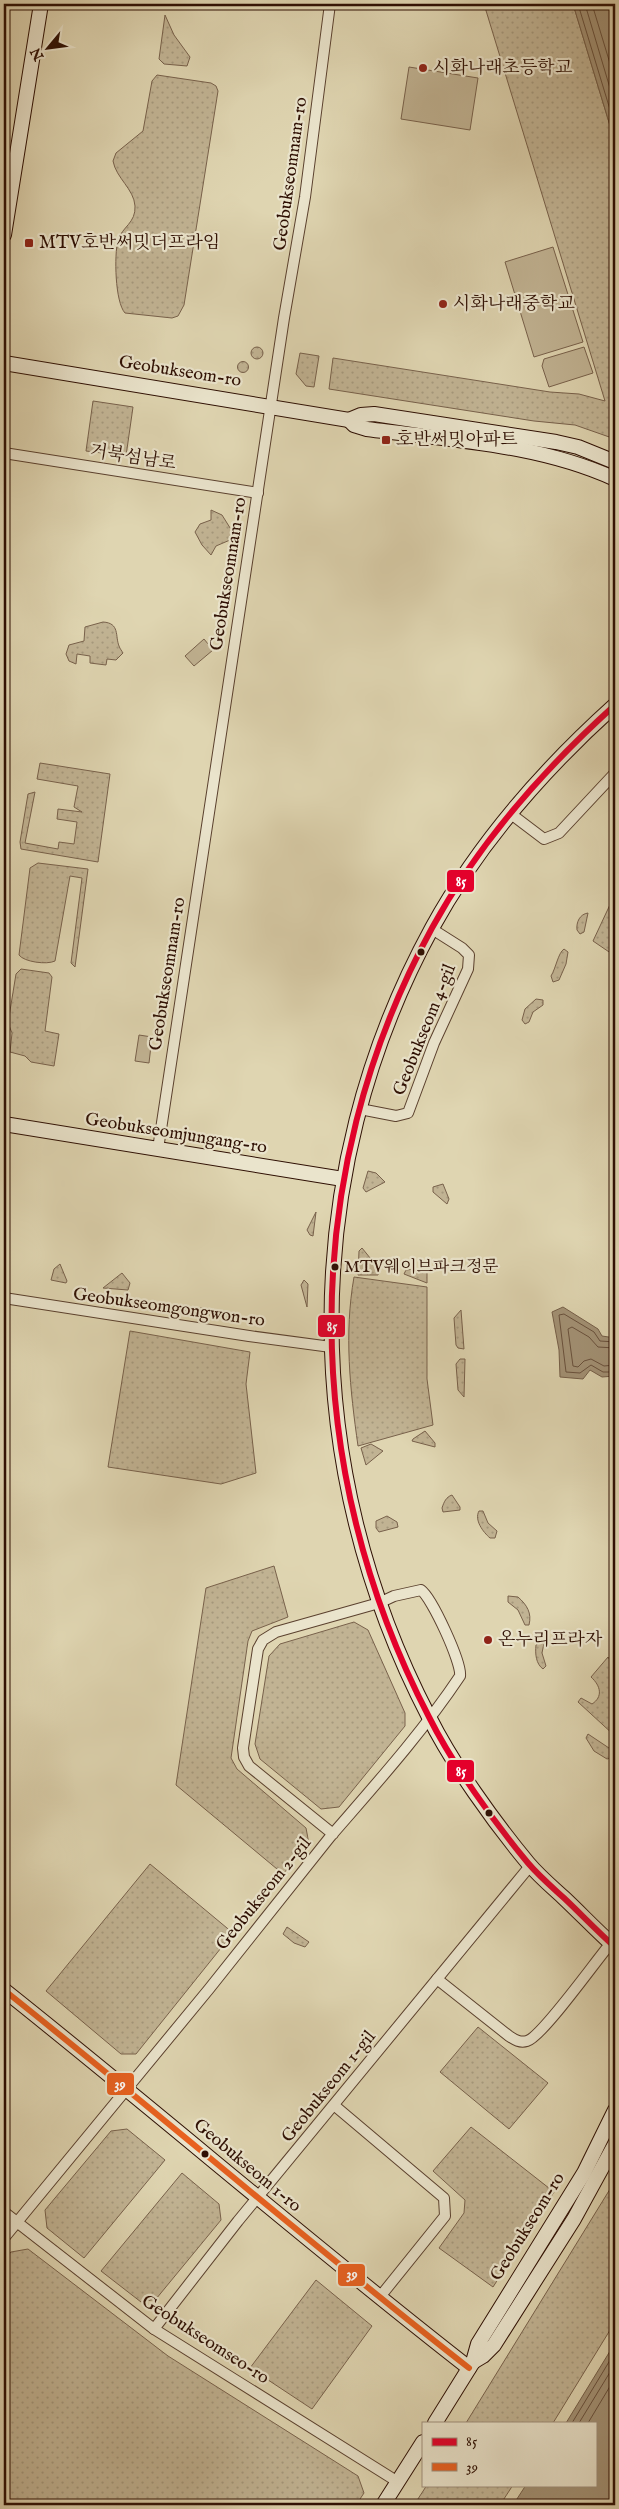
<svg xmlns="http://www.w3.org/2000/svg" width="619" height="2509" font-family="'IM FELL English','Noto Serif KR',serif">
	<style>
		.green { fill: url(#green-dots); stroke: #78614b }
		.pitch { fill: #c1b393; stroke: #78614b }
		.water { fill: #a39276; stroke: #745e48 }
		.lines { fill: none; stroke-linecap: round; stroke-linejoin: round }
		.shore { stroke: #68503c; stroke-width: 1 }
		.street-casing { stroke: #5a402e; stroke-width: 12 }
		.secondary-casing { stroke: #2e0f03; stroke-width: 16 }
		.street { stroke: #eae4cc; stroke-width: 10 }
		.secondary { stroke: #eae4cc; stroke-width: 14 }
		.bus-1-casing { stroke: #eae4cc; stroke-width: 10 }
		.bus-2-casing { stroke: #eae4cc; stroke-width: 10 }
		.bus-1 { stroke: #e4002b; stroke-width: 6 }
		.bus-2 { stroke: #e86120; stroke-width: 6 }
		.poi-dot { fill: #8f2418; stroke: #eae4cc; stroke-width: 2 }
		.bus-dot { fill: #2e0f03; stroke: #eae4cc; stroke-width: 2 }
		.labels { text-anchor: middle; dominant-baseline: central; stroke-width: 4.5; stroke-linejoin: round; paint-order: stroke }
		.bus-label { font-size: 17px; fill: #2e0f03; stroke: #eae4cc; text-anchor: start }
		.poi-label { font-size: 18px; fill: #2e0f03; stroke: #eae4cc; text-anchor: start }
		.street-label { font-size: 18px; fill: #2e0f03; stroke: #eae4cc }
		.line-badge { stroke: #eae4cc; stroke-width: 2 }
		.badge-label { font-size: 14px; text-anchor: middle; font-weight: bold; fill: #fff }
	</style>
	<defs>
		<pattern id="green-dots" width="8" height="8" patternUnits="userSpaceOnUse" patternTransform="scale(1.25)"><rect width="8" height="8" fill="#c1b393"/><path d="M2 2h.1M6 6h.1" fill="none" stroke="#a6997d" stroke-width="1.8" stroke-linecap="round"/></pattern>
	</defs>
	<rect width="100%" height="100%" fill="#dfd5b1"/>
	<filter id="stains"><feTurbulence type="fractalNoise" baseFrequency=".004" numOctaves="4"/><feColorMatrix values="0 0 0 0 .2 0 0 0 0 .09 0 0 0 0 .02 0 0 0 .5 -.17"/></filter>
	<radialGradient id="worn" r=".72"><stop offset=".6" stop-color="#630" stop-opacity="0"/><stop offset="1" stop-color="#630" stop-opacity=".3"/></radialGradient>
	<g class="green">
		<path d="M4,4H10C6,29 8,54 4,79Z"/>
		<path d="M484,4H573L615,142V439L575,425L534,421L329,389L333,358L550,392L579,394L605,401Z"/>
		<path d="M165,15L174,35L190,57L187,66L164,64L159,59Z"/>
		<path d="M157,75L211,83L216,86L218,91L184,305L178,316L172,318L125,313C115,302 114,255 118,240C122,227 136,223 135,206C134,189 116,178 113,161L116,153L143,131L152,81Z"/>
		<circle cx="257" cy="353" r="6"/>
		<path d="M300,353L319,356L314,387L306,386L296,374Z"/>
		<circle cx="243" cy="367" r="5.5"/>
		<path d="M93,401L133,407L126,456L86,451Z"/>
		<path d="M211,510L222,515L232,531L230,540L216,546L211,555L202,545L195,532L200,524L211,520Z"/>
		<path d="M103,622C120,623 115,636 119,646C120,649 122,651 123,653L116,660L107,659L106,665L90,663V656L77,654L76,664L69,661L66,654L69,645L84,641L85,627Z"/>
		<path d="M40,763L110,774L98,862L21,849L20,842L28,794L35,792L25,843L58,849L59,842L74,844L77,822L57,819L58,809L82,812L74,807L78,786L37,779Z"/>
		<path d="M38,863L88,869L75,967L71,963L82,878L70,876L55,961C47,965 24,962 19,955L30,868Z"/>
		<path d="M615,894V956L593,941Z"/>
		<path d="M588,913L584,932L580,934L577,930C576,922 580,914 588,913Z"/>
		<path d="M564,949L568,952L566,964L559,980L553,982L551,976C556,968 558,953 564,949Z"/>
		<path d="M21,969L49,973L52,977L45,1031L59,1034L54,1066L31,1062L25,1056L10,1052L12,1033L8,1023L16,974Z"/>
		<path d="M536,999L543,1000V1005L533,1012L529,1022L525,1024L522,1020L525,1009Z"/>
		<path d="M368,1171L376,1173L385,1182L366,1192L363,1188Z"/>
		<path d="M443,1184L449,1199L447,1204L433,1192V1187Z"/>
		<path d="M316,1212L313,1236L310,1235L307,1230Z"/>
		<path d="M362,1248L379,1269L378,1275H358L359,1251Z"/>
		<path d="M60,1264L67,1281L66,1283L51,1280L54,1269Z"/>
		<path d="M424,1268L427,1272V1283L404,1274L406,1270Z"/>
		<path d="M122,1273L130,1283L128,1290L103,1288Z"/>
		<path d="M354,1277L427,1287V1379L433,1425L358,1446C350,1389 344,1334 354,1277Z"/>
		<path d="M304,1280L308,1284L307,1307L301,1285Z"/>
		<path d="M201,1308L223,1311L245,1320L183,1311Z"/>
		<path d="M461,1310L464,1349L458,1348L456,1345L454,1318Z"/>
		<path d="M130,1331L250,1352L246,1384L256,1473L221,1484L108,1467Z"/>
		<path d="M460,1359H465L464,1397L458,1390L456,1364Z"/>
		<path d="M425,1431L435,1443V1447L412,1441L413,1439Z"/>
		<path d="M371,1444L383,1451L366,1465L361,1448Z"/>
		<path d="M452,1495L460,1507V1510L443,1512L442,1508C444,1502 446,1497 452,1495Z"/>
		<path d="M479,1511H483L488,1523L497,1531L495,1538H490C483,1532 474,1520 479,1511Z"/>
		<path d="M387,1516L397,1522L398,1527L379,1532L376,1528V1521Z"/>
		<path d="M274,1566L288,1617L252,1631L248,1641L231,1758L237,1769L306,1828L309,1844L283,1874L176,1785L206,1588Z"/>
		<path d="M508,1596L518,1597C527,1605 532,1613 529,1625H525L518,1610L508,1602Z"/>
		<path d="M354,1622L368,1630L405,1713V1726L339,1807L321,1809L260,1759L255,1744L269,1656L280,1644Z"/>
		<path d="M541,1641L544,1643L542,1653L546,1666L543,1669C536,1664 535,1654 536,1645Z"/>
		<path d="M608,1657L615,1668V1736L578,1702L581,1698L592,1704C603,1697 601,1686 591,1677Z"/>
		<path d="M588,1734L615,1752V1757L607,1759L594,1751L586,1738Z"/>
		<path d="M150,1864L233,1933L136,2054H121L46,1991Z"/>
		<path d="M287,1927L309,1942L305,1947L294,1943L283,1934Z"/>
		<path d="M478,2027L548,2083L509,2129L440,2072Z"/>
		<path d="M471,2127L554,2192L493,2287L439,2248L464,2213L465,2200L433,2171Z"/>
		<path d="M127,2129L165,2160L84,2258L47,2228L45,2210L111,2131Z"/>
		<path d="M182,2173L219,2204L221,2220L156,2299L141,2302L101,2271Z"/>
		<path d="M615,2181V2322L553,2423H466Z"/>
		<path d="M28,2249L168,2356L358,2476L364,2493L356,2505H4V2260L11,2252Z"/>
		<path d="M316,2280L372,2326L312,2409L250,2368Z"/>
		<path d="M427,2485H513L500,2505H414Z"/>
	</g>
	<g class="pitch">
		<path d="M409,67L478,78L470,130L401,119Z"/>
		<path d="M553,247L583,342L534,357L505,262Z"/>
		<path d="M584,347L593,373L549,387L542,366L544,359Z"/>
		<path d="M204,639L213,650L194,666L185,656Z"/>
		<path d="M139,1035L152,1037L149,1063L135,1061Z"/>
	</g>
	<g class="water">
		<path d="M573,4H615V142Z"/>
		<path d="M563,1307L598,1329L602,1336L615,1338V1376L602,1377L590,1370L583,1379L560,1377L559,1350L552,1312Z"/>
		<path d="M615,2343V2505H513L526,2485H595V2423H566Z"/>
	</g>
	<g class="lines">
		<g class="shore">
			<path d="M578,4L615,126"/>
			<path d="M585,4L615,105"/>
			<path d="M592,4L615,80"/>
			<path d="M615,1342L600,1341L594,1332L564,1314L559,1315L566,1372L580,1373L591,1365L603,1372H615"/>
			<path d="M615,1348L598,1347L589,1337L572,1327L568,1329L573,1366L578,1367L584,1361L591,1359L604,1366L615,1365"/>
			<path d="M572,2423L615,2352"/>
			<path d="M579,2423L615,2364"/>
			<path d="M588,2423L615,2378"/>
		</g>
		<g class="street-casing">
			<g id="street">
				<path d="M4,453L258,493"/>
				<path d="M511,814L544,839L559,833L615,773"/>
				<path d="M360,1109L396,1116L408,1113L434,1043L468,969L469,955L462,948L432,929"/>
				<path d="M158,1149L284,318L305,197L330,4"/>
				<path d="M4,1298L249,1336L331,1347"/>
				<path d="M437,1979L509,2036C515,2040 520,2043 527,2041C542,2037 597,1959 611,1943"/>
				<path d="M335,2106L444,2198L445,2216L379,2298"/>
				<path d="M4,2212L154,2329L398,2482"/>
				<path d="M4,2238L209,1989L330,1837C375,1785 422,1733 460,1676C462,1663 432,1598 421,1590L394,1596L379,1603L276,1632L263,1640L258,1649L243,1748L244,1757L249,1766L333,1834"/>
				<path d="M154,2329L238,2221L530,1866"/>
			</g>
		</g>
		<g class="secondary-casing">
			<g id="secondary">
				<path d="M4,235L41,4"/>
				<path d="M4,363L349,420"/>
				<path d="M349,420L354,425L367,429C450,440 539,444 615,479"/>
				<path d="M349,420L361,415L374,414L556,442L578,447L615,462"/>
				<path d="M615,705C544,769 478,844 432,928C297,1175 300,1469 429,1717C453,1765 494,1822 528,1863C539,1876 552,1887 564,1898C581,1914 597,1931 615,1947"/>
				<path d="M4,1124L343,1179"/>
				<path d="M4,1990C160,2114 311,2245 469,2368"/>
				<path d="M473,2362L483,2356L494,2345L574,2219L615,2144"/>
				<path d="M435,2423L473,2362L478,2344L584,2173L615,2110"/>
				<path d="M383,2505L423,2442"/>
			</g>
		</g>
		<use href="#street" class="street"/>
		<use href="#secondary" class="secondary"/>
		<g class="bus-1-casing">
			<path id="bus-1" d="M615,705C544,769 478,844 432,928C297,1175 300,1469 429,1717C453,1765 494,1822 528,1863C539,1876 552,1887 564,1898C581,1914 597,1931 615,1947"/>
		</g>
		<g class="bus-2-casing">
			<path id="bus-2" d="M4,1990C160,2114 311,2245 469,2368"/>
		</g>
		<use href="#bus-1" class="bus-1"/>
		<use href="#bus-2" class="bus-2"/>
	</g>
	<g class="poi-dot">
		<circle cx="423" cy="68" r="5"/>
		<rect x="24" y="238" width="10" height="10" rx="2.5"/>
		<circle cx="443" cy="304" r="5"/>
		<rect x="381" y="435" width="10" height="10" rx="2.5"/>
		<circle cx="488" cy="1640" r="5"/>
	</g>
	<g class="bus-dot">
		<circle cx="421" cy="952" r="4.5"/>
		<circle cx="335" cy="1267" r="4.5"/>
		<circle cx="489" cy="1813" r="4.5"/>
		<circle cx="205" cy="2154" r="4.5"/>
	</g>
	<g class="labels">
		<g class="bus-label">
			<text x="344" y="1267">MTV웨이브파크정문</text>
		</g>
		<g class="poi-label">
			<text x="433" y="68">시화나래초등학교</text>
			<text x="39" y="243">MTV호반써밋더프라임</text>
			<text x="453" y="304">시화나래중학교</text>
			<text x="396" y="440">호반써밋아파트</text>
			<text x="498" y="1640">온누리프라자</text>
		</g>
		<g class="street-label">
			<text transform="translate(291 174) rotate(-82)">Geobukseomnam-ro</text>
			<text transform="translate(180 372) rotate(9)">Geobukseom-ro</text>
			<text transform="translate(133 458) rotate(9)">거북섬남로</text>
			<text transform="translate(229 574) rotate(-81)">Geobukseomnam-ro</text>
			<text transform="translate(168 974) rotate(-81)">Geobukseomnam-ro</text>
			<text transform="translate(425 1030) rotate(-68)">Geobukseom 4-gil</text>
			<text transform="translate(176 1134) rotate(9)">Geobukseomjungang-ro</text>
			<text transform="translate(169 1308) rotate(8)">Geobukseomgongwon-ro</text>
			<text transform="translate(264 1894) rotate(-51)">Geobukseom 2-gil</text>
			<text transform="translate(329 2087) rotate(-51)">Geobukseom 1-gil</text>
			<text transform="translate(247 2166) rotate(40)">Geobukseom 1-ro</text>
			<text transform="translate(528 2227) rotate(-58)">Geobukseom-ro</text>
			<text transform="translate(205 2340) rotate(33)">Geobukseomseo-ro</text>
		</g>
	</g>
	<g class="line-badge">
		<rect x="446" y="869" width="29" height="24" rx="5" fill="#e4002b"/>
		<rect x="317" y="1314" width="29" height="24" rx="5" fill="#e4002b"/>
		<rect x="446" y="1759" width="29" height="24" rx="5" fill="#e4002b"/>
		<rect x="106" y="2072" width="29" height="24" rx="5" fill="#e86120"/>
		<rect x="337" y="2263" width="29" height="24" rx="5" fill="#e86120"/>
	</g>
	<g class="badge-label">
		<text x="461" y="886">85</text>
		<text x="332" y="1331">85</text>
		<text x="461" y="1776">85</text>
		<text x="120" y="2089">39</text>
		<text x="352" y="2279">39</text>
	</g>
	<rect width="619" height="2509" fill="none" stroke="#dfd5b1" stroke-width="20"/>
	<rect x="5" y="5" width="609" height="2499" fill="none" stroke="#2e0f03" stroke-width="2.5"/>
	<rect x="10" y="10" width="599" height="2489" fill="none" stroke="#2e0f03"/>
	<rect x="422" y="2422" width="175" height="65" fill="#eae4cc" stroke="#9f8f7c"/>
	<rect x="432" y="2438" width="25" height="8" fill="#e4002b" stroke="#9f8f7c"/>
	<text x="466" y="2446" font-size="15" fill="#2e0f03">85</text>
	<rect x="432" y="2463" width="25" height="8" fill="#e86120" stroke="#9f8f7c"/>
	<text x="466" y="2472" font-size="15" fill="#2e0f03">39</text>
	<g transform="translate(48 48) rotate(241)" stroke="#eae4cc" stroke-width="4" paint-order="stroke">
	<path d="M0-4L9 19L0 12L-9 19Z" fill="#2e0f03"/>
	<text y="-8" font-size="14" font-weight="bold" text-anchor="middle" fill="#2e0f03">N</text>
	</g>
	<rect width="100%" height="100%" filter="url(#stains)"/>
	<rect width="100%" height="100%" fill="url(#worn)"/>
</svg>
